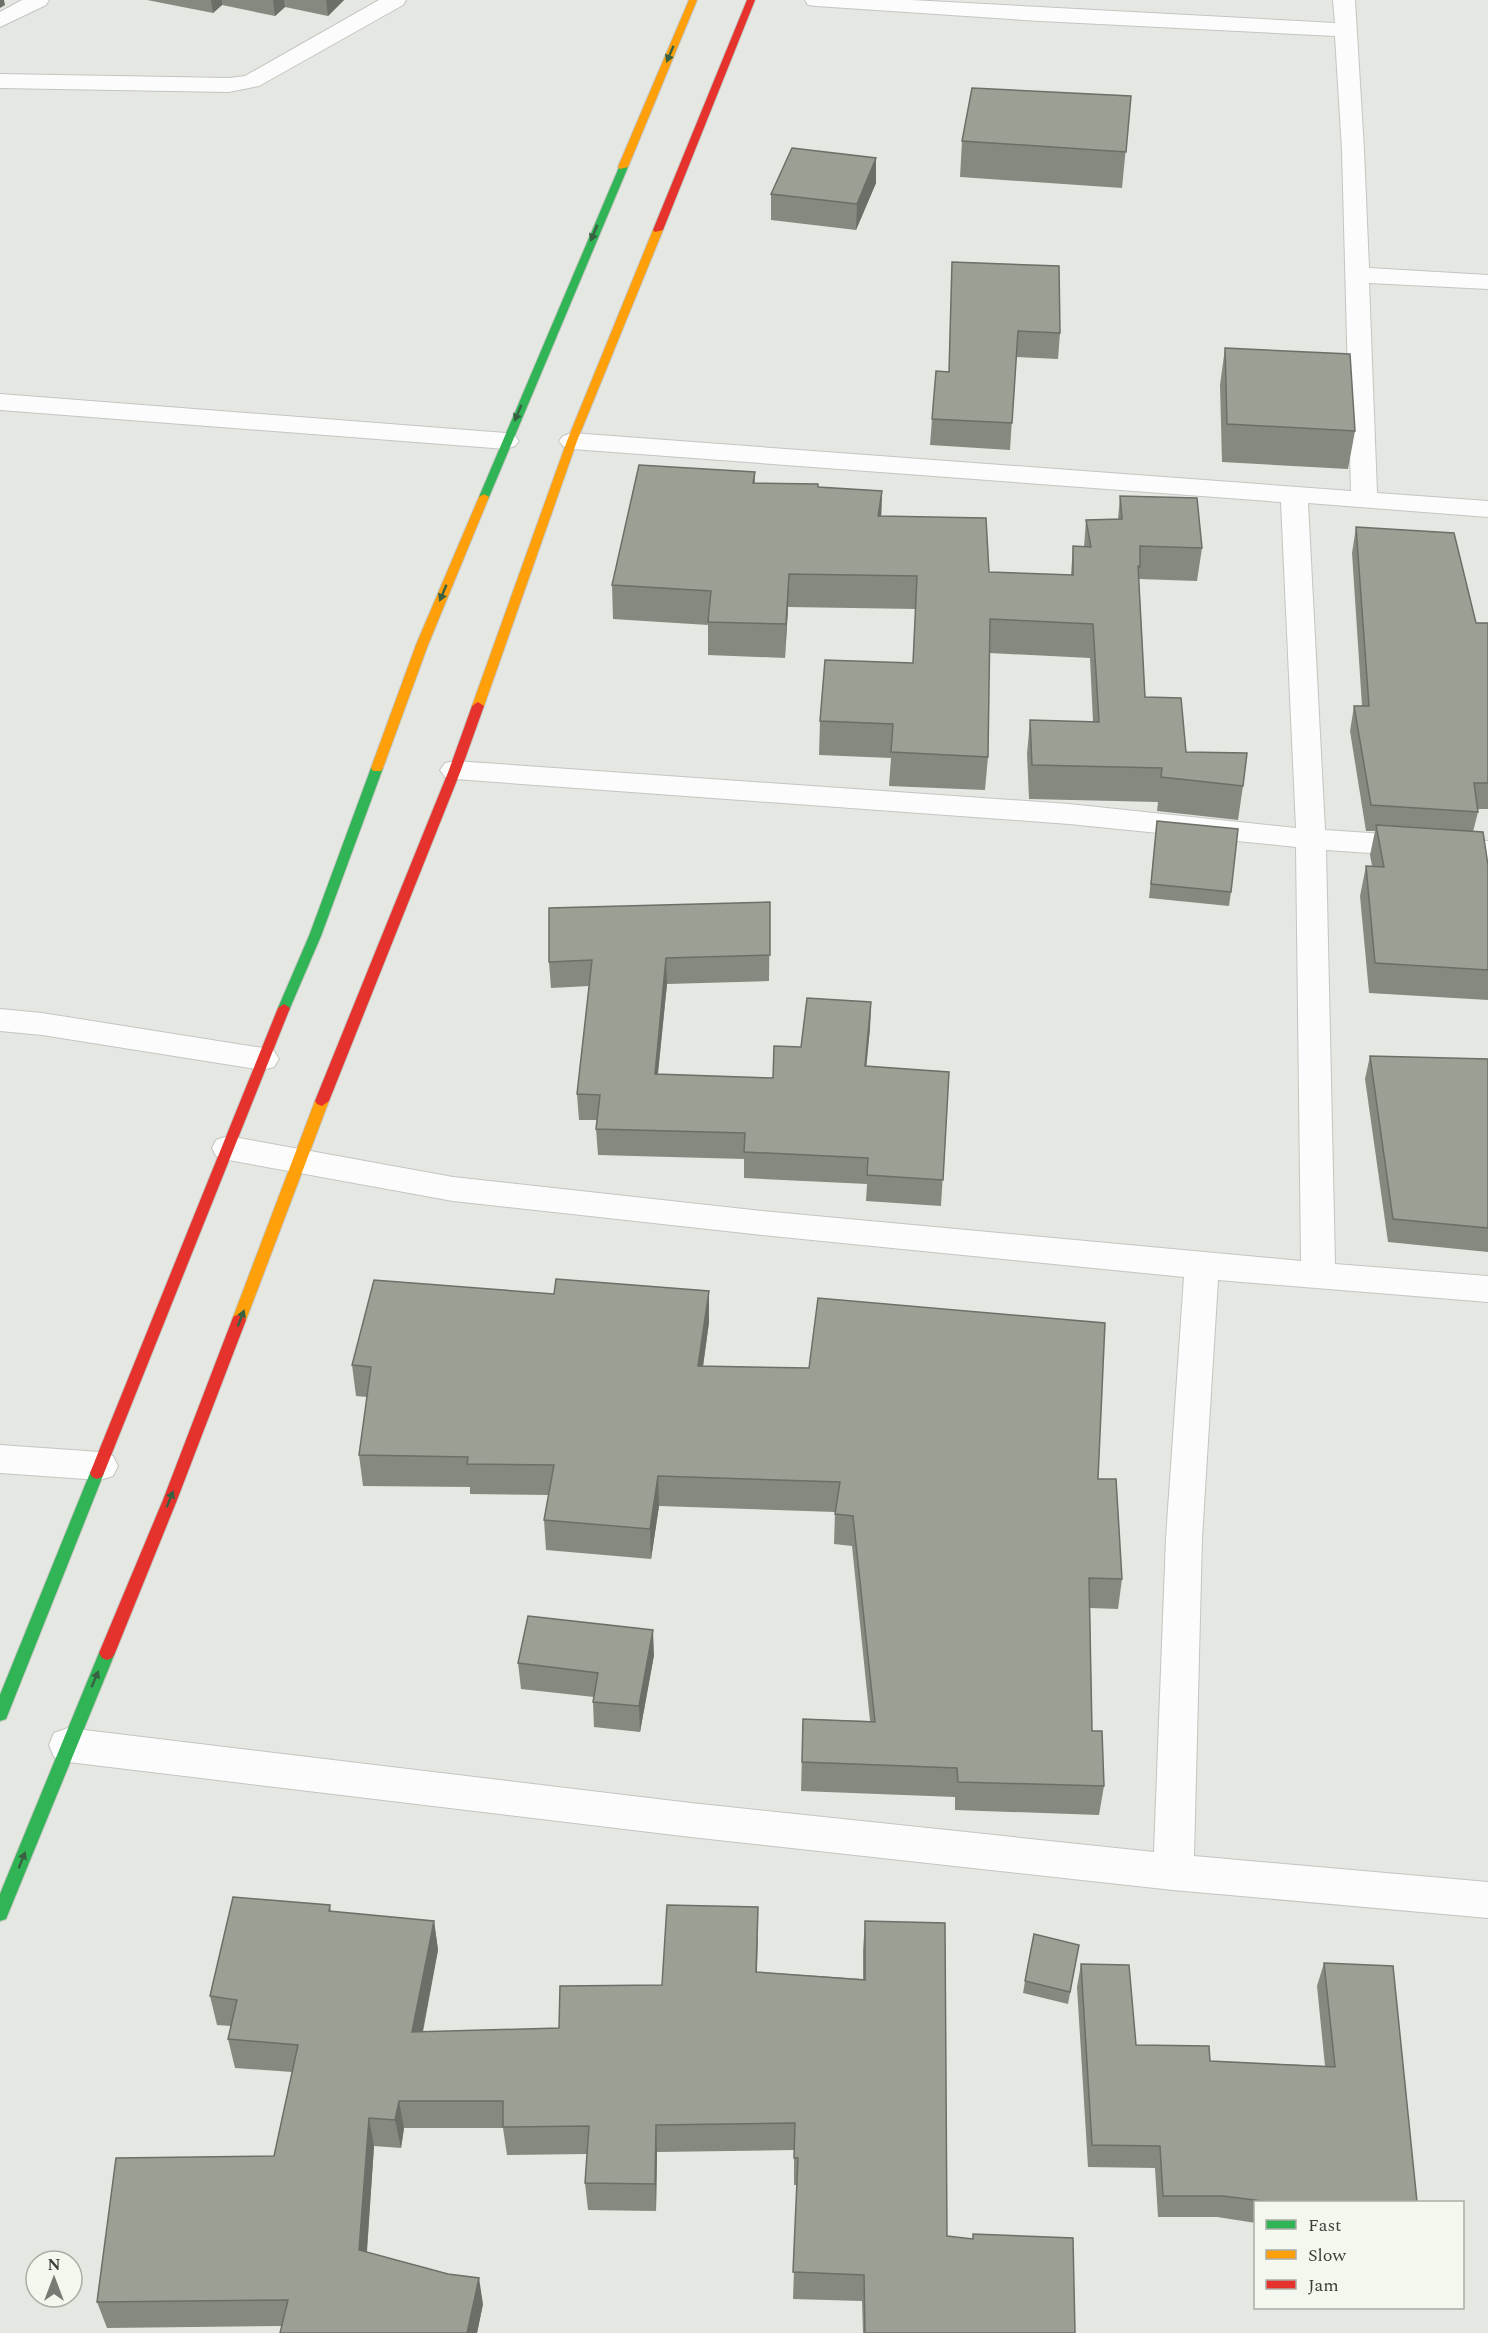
<svg xmlns="http://www.w3.org/2000/svg" width="1488" height="2333" font-family="Spectral,serif">
	<style>
		.lines { fill: none; stroke-linecap: round; stroke-linejoin: round }
		.street-casing { stroke: #c3c5c1; stroke-width: 2 }
		.fast-casing { stroke: #c3c5c1; stroke-width: 2 }
		.slow-casing { stroke: #c3c5c1; stroke-width: 2 }
		.jam-casing { stroke: #c3c5c1; stroke-width: 2 }
		.street { fill: #fbfcfb; fill-rule: evenodd }
		.fast { fill: #30b455; fill-rule: evenodd }
		.slow { fill: #ff9f0a; fill-rule: evenodd }
		.jam { fill: #e5322d; fill-rule: evenodd }
		.wall { fill: #85897f }
		.shaded-wall { fill: #6c6f68 }
		.building { fill: #9b9f94; stroke: #6c6f68; stroke-width: 1.5 }
		.oneway { fill: #386142 }
	</style>
	<rect width="100%" height="100%" fill="#e5e8e2"/>
	<g class="lines">
		<g class="street-casing">
			<g id="street">
				<path d="M22,0H49L46,5L0,27V12Z"/>
				<path d="M379,0H406L403,5L259,86L229,92L0,88V74L229,78L245,76Z"/>
				<path d="M805,0H911L1335,23L1333,0H1355L1364,150L1369,268L1488,275V289L1369,283L1377,493L1488,501V517L1308,503L1325,830L1488,841V861L1326,850L1335,1264L1488,1276V1302L1218,1280L1202,1538L1194,1856L1488,1882V1918L1173,1890L691,1837L68,1762L54,1757L49,1745L54,1733L68,1728L691,1803L1154,1852L1166,1538L1184,1277L762,1235L453,1201L228,1160L216,1156L212,1148L216,1140L228,1136L453,1177L762,1211L1301,1261L1296,847L1069,824L455,779L445,777L440,770L445,763L455,761L1069,804L1296,828L1281,502L572,449L563,446L559,441L563,436L572,433L1351,491L1342,150L1335,36L1040,21L816,6L808,5Z"/>
				<path d="M0,394L506,433L515,436L519,441L515,446L506,449L0,410Z"/>
				<path d="M0,1009L42,1013L263,1048L274,1051L279,1059L274,1067L263,1070L42,1035L0,1031Z"/>
				<path d="M0,1445L100,1452L113,1456L118,1466L113,1476L100,1480L0,1473Z"/>
			</g>
		</g>
		<g class="fast-casing">
			<g id="fast">
				<path d="M620,165L628,167L489,497L488,499H480L479,497Z"/>
				<path d="M377,764L383,768L321,936L290,1008L289,1011H279L278,1008L309,936L371,768Z"/>
				<path d="M97,1467L102,1469L104,1473L8,1714L6,1719L0,1721V1695L90,1473L92,1469Z"/>
				<path d="M107,1646L112,1648L115,1653L8,1914L6,1919L0,1921V1894L99,1653L102,1648Z"/>
			</g>
		</g>
		<g class="slow-casing">
			<g id="slow">
				<path d="M689,0H697L628,167L620,169L618,167Z"/>
				<path d="M658,227L663,230L577,441L484,706L478,710L474,709L472,706L567,441L653,230Z"/>
				<path d="M484,494L489,497L428,645L383,768L381,771H373L371,768L416,645L479,497Z"/>
				<path d="M322,1096L329,1101L246,1320L244,1324H234L232,1320L315,1101Z"/>
			</g>
		</g>
		<g class="jam-casing">
			<g id="jam">
				<path d="M747,0H755L663,230L655,232L653,230Z"/>
				<path d="M478,702L484,706L461,770L329,1101L322,1106L317,1104L315,1101L449,770L472,706Z"/>
				<path d="M284,1004L290,1008L104,1473L102,1477L97,1479L92,1477L90,1473L278,1008Z"/>
				<path d="M239,1315L244,1316L246,1320L177,1500L115,1653L112,1658L107,1660L102,1658L99,1653L163,1500L232,1320L234,1316Z"/>
			</g>
		</g>
		<use href="#street" class="street"/>
		<use href="#fast" class="fast"/>
		<use href="#slow" class="slow"/>
		<use href="#jam" class="jam"/>
	</g>
	<g class="wall">
		<path d="M147,0H344L328,16L285,7L275,16L222,5L213,13Z"/>
		<path d="M1131,96L1122,188L960,177L962,141Z"/>
		<path d="M876,158V183L856,230L771,220V194Z"/>
		<path d="M952,262L1060,333L1058,359L1016,357L1010,450L930,445L932,419L949,372Z"/>
		<path d="M1225,348L1355,431L1348,469L1222,462L1220,385Z"/>
		<path d="M755,472V483L882,491L881,516L989,572L1071,575L1073,546L1084,547L1086,520L1118,519L1120,496L1202,548L1197,581L1139,579L1145,697L1186,752L1243,786L1238,820L1157,811L1158,802L1029,799L1027,754L1030,720L1093,722L1090,658L989,653L988,757L985,790L889,786L891,758L819,755L820,721L913,663L916,609L788,607L785,658L708,655V625L613,619L612,585Z"/>
		<path d="M1356,527L1476,623H1488V809H1478V812L1473,832L1488,865V1000L1369,993L1360,896L1366,866H1372L1370,855L1375,831H1366L1350,731L1354,706H1362L1352,553Z"/>
		<path d="M1157,821L1231,892L1229,906L1149,898Z"/>
		<path d="M770,902L769,981L667,984L658,1074L773,1078L801,1047L871,1002L870,1028L866,1066L949,1072L941,1206L866,1201L867,1184L744,1178V1159L598,1155L596,1129L597,1120H579L577,1094L589,986L551,988L549,962Z"/>
		<path d="M1370,1056L1488,1059V1252L1388,1242L1365,1079Z"/>
		<path d="M709,1291V1322L703,1366L1098,1479L1122,1579L1118,1609L1090,1608L1092,1731L1104,1786L1099,1815L955,1810V1797L801,1791L803,1719L870,1721L852,1546L834,1544L835,1512L659,1506L651,1559L546,1550L544,1520L549,1495L470,1494V1487L363,1486L359,1455L367,1397L356,1396L352,1365L554,1294Z"/>
		<path d="M654,1655L640,1732L594,1727L593,1702L594,1697L521,1689L518,1663Z"/>
		<path d="M330,1905L331,1912L434,1921L438,1950L423,2032L559,2028L662,1985L758,1936L757,1972L863,1979V1950L865,1921L947,2236L1075,2333H863L862,2301L793,2299L797,2185H794V2150L657,2152L656,2211L588,2210L585,2183L587,2154L507,2155L503,2128H404L401,2148L374,2146L367,2252L483,2304L477,2333H280L282,2326L107,2328L97,2302L274,2156L292,2072L235,2068L228,2039L231,2026L217,2025L210,1996Z"/>
		<path d="M1079,1945L1068,2004L1023,1993L1025,1981Z"/>
		<path d="M1324,1963L1417,2202H1256V2223L1217,2217H1158L1155,2168L1088,2167L1077,1987L1081,1964L1136,2045L1210,2061L1325,2066L1317,1986Z"/>
	</g>
	<g class="shaded-wall">
		<path d="M0,0H4L5,5L0,8Z"/>
		<path d="M211,0H222V5L213,13Z"/>
		<path d="M273,0H284L285,7L275,16Z"/>
		<path d="M326,0H344L328,16Z"/>
		<path d="M876,158V183L856,230L857,204Z"/>
		<path d="M882,491L881,524L878,516Z"/>
		<path d="M789,574L788,607L785,658L786,624Z"/>
		<path d="M666,958L667,984L655,1100V1074Z"/>
		<path d="M871,1002L870,1028L864,1092L865,1066Z"/>
		<path d="M709,1291V1322L699,1396L698,1366Z"/>
		<path d="M658,1476L659,1506L651,1559L650,1529Z"/>
		<path d="M653,1630L654,1655L640,1732L639,1706Z"/>
		<path d="M434,1921L438,1950L417,2060L412,2032Z"/>
		<path d="M399,2101L404,2128L401,2148L395,2120Z"/>
		<path d="M369,2118L374,2146L365,2276L359,2250Z"/>
		<path d="M656,2125L657,2152L656,2211L655,2184Z"/>
		<path d="M479,2278L483,2304L477,2333H467Z"/>
	</g>
	<g class="building">
		<path d="M972,88L1131,96L1126,152L962,141Z"/>
		<path d="M792,148L876,158L857,204L771,194Z"/>
		<path d="M952,262L1059,266L1060,333L1018,331L1012,423L932,419L936,371L949,372Z"/>
		<path d="M1225,348L1350,354L1355,431L1227,424Z"/>
		<path d="M639,465L755,472L753,483L818,484V487L882,491L878,516L986,518L989,572L1073,575V546L1091,547L1086,520L1122,519L1120,496L1197,498L1202,548L1140,546V567L1138,566L1145,697L1181,698L1186,752L1247,753L1243,786L1161,777L1162,768L1032,765L1030,720L1099,722L1093,624L990,619L988,757L891,752L893,724L820,721L825,660L913,663L917,576L789,574L786,624L708,622L711,591L612,585Z"/>
		<path d="M1356,527L1454,533L1476,623H1488V783H1474L1478,812L1371,805L1354,706H1369Z"/>
		<path d="M1157,821L1238,829L1231,892L1151,884Z"/>
		<path d="M1376,825L1483,832L1488,865V970L1375,963L1366,866L1384,867Z"/>
		<path d="M770,902V955L666,958L655,1074L773,1078L774,1046L801,1047L807,998L871,1002L865,1066L949,1072L943,1180L867,1175L868,1158L744,1152L745,1133L596,1129L600,1095L577,1094L592,960L549,962V908Z"/>
		<path d="M1370,1056L1488,1059V1228L1393,1219Z"/>
		<path d="M556,1279L709,1291L698,1366L809,1368L818,1298L1105,1323L1098,1479H1116L1122,1579L1089,1578L1092,1731H1102L1104,1786L958,1782L957,1768L802,1762L803,1719L875,1722L853,1516L835,1514L840,1482L658,1476L650,1529L544,1520L554,1465L467,1464L468,1457L359,1455L371,1367L352,1365L374,1280L554,1294Z"/>
		<path d="M528,1616L653,1630L639,1706L593,1702L598,1673L518,1663Z"/>
		<path d="M233,1897L330,1905L329,1911L434,1921L412,2032L559,2028L560,1986L662,1985L667,1905L758,1907L756,1972L865,1980V1921L945,1923L947,2236L973,2239V2234L1073,2238L1075,2333H865L864,2275L793,2272L798,2158H794L795,2123L656,2125L655,2184L585,2183L589,2126L503,2127V2101H399L395,2120L369,2118L359,2250L448,2274L479,2278L467,2333H280L288,2300L97,2302L116,2158L274,2156L298,2045L228,2039L237,2000L210,1996Z"/>
		<path d="M1034,1934L1079,1945L1070,1992L1025,1981Z"/>
		<path d="M1324,1963L1393,1966L1417,2202H1270L1223,2196H1163L1160,2146L1092,2145L1081,1964L1129,1965L1136,2045L1209,2046L1210,2061L1335,2067Z"/>
	</g>
	<defs><path id="oneway-solid" d="M-6-.8H1V-3.2L6.5 0L1 3.2V.8H-6Z" transform="scale(1.5)"/></defs>
	<g class="oneway">
		<use href="#oneway-solid" transform="translate(670 54) rotate(113)"/>
		<use href="#oneway-solid" transform="translate(594 233) rotate(113)"/>
		<use href="#oneway-solid" transform="translate(518 413) rotate(113)"/>
		<use href="#oneway-solid" transform="translate(443 593) rotate(113)"/>
		<use href="#oneway-solid" transform="translate(241 1318) rotate(-69)"/>
		<use href="#oneway-solid" transform="translate(170 1499) rotate(-68)"/>
		<use href="#oneway-solid" transform="translate(95 1679) rotate(-67)"/>
		<use href="#oneway-solid" transform="translate(22 1860) rotate(-68)"/>
	</g>
	<rect x="1254" y="2201" width="210" height="108" fill="#f3f7ed" stroke="#aaada5" stroke-width="1.5"/>
	<rect x="1266" y="2220" width="30" height="9" fill="#30b455" stroke="#aaada5" stroke-width="1.5"/>
	<text x="1308" y="2231" font-size="18" fill="#3c3e3a">Fast</text>
	<rect x="1266" y="2250" width="30" height="9" fill="#ff9f0a" stroke="#aaada5" stroke-width="1.5"/>
	<text x="1308" y="2261" font-size="18" fill="#3c3e3a">Slow</text>
	<rect x="1266" y="2280" width="30" height="9" fill="#e5322d" stroke="#aaada5" stroke-width="1.5"/>
	<text x="1308" y="2291" font-size="18" fill="#3c3e3a">Jam</text>
	<g transform="translate(54 2279)"><circle r="28" fill="#f3f7ed" stroke="#aaada5" stroke-width="1.5"/>
	<path d="M0-4.5L10 22L0 15L-10 22Z" fill="#777a75"/>
	<text y="-9" font-size="16" font-weight="bold" text-anchor="middle" fill="#3c3e3a">N</text>
	</g>
</svg>
